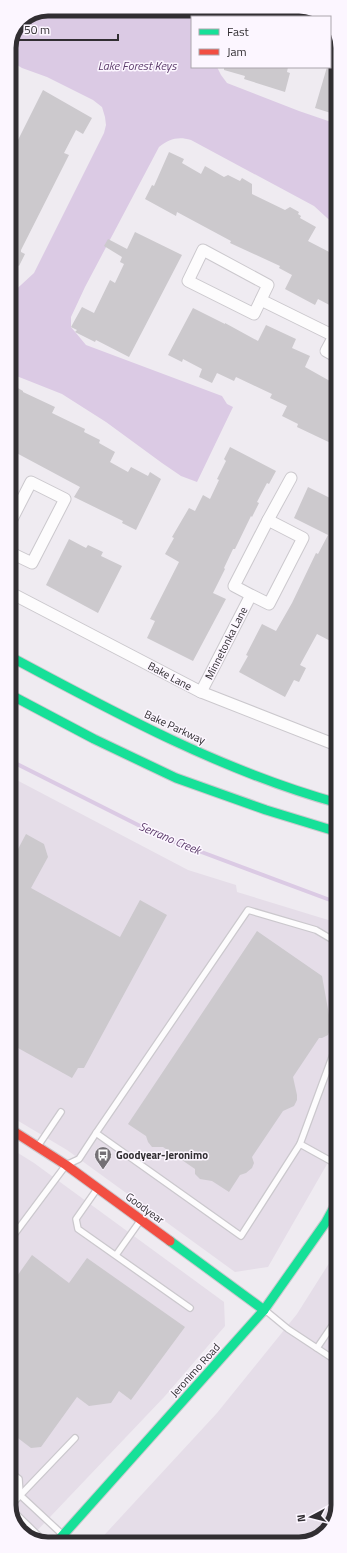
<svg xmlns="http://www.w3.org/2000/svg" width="347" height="1553" font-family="'Titillium Web',sans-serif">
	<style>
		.built { fill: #e5dde8 }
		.water { fill: #dbcae4 }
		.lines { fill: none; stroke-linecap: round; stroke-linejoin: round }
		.stream { stroke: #dbcae4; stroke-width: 4 }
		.building { fill: #ccc9cd }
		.lane-casing { stroke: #cbc8cd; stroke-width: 8 }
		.street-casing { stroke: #cbc8cd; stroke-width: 13 }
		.fast-casing { stroke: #cbc8cd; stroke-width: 11 }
		.jam-casing { stroke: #cbc8cd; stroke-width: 11 }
		.lane { stroke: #fdfcfd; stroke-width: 5.5 }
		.street { stroke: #fdfcfd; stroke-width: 11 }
		.fast { stroke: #16e098; stroke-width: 9 }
		.jam { stroke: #f24e42; stroke-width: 9 }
		.labels { text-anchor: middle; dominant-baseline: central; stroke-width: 3; stroke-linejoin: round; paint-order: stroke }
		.street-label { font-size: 11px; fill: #312e32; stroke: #fcf6ff }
		.poi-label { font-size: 11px; font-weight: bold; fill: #312e32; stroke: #fcf6ff; text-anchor: start }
		.water-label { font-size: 12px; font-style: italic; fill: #5d3d6c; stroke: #fcf6ff }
		.rim { fill: none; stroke: #312e32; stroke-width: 5 }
	</style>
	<rect width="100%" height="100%" fill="#efebf1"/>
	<g class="built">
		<path d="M9,776L188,870L236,885L237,892L338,923V1145L268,1267L235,1272L67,1150L10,1116Z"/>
		<path d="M10,1148L34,1163L224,1302L225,1326L165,1396L30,1538L22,1534L10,1513Z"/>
		<path d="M338,1249V1506L329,1531L307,1543L96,1544L217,1413L297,1314Z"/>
	</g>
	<path class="water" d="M48,9H231L229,17H192V67H217L221,75L227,83L299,111L337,124V227L314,206L191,140C178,136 169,139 159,147L85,287L71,317V327L86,345L222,396L227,404L233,407L197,482L181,476L162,463L106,422L62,394L14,375L9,370V296L34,273L104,133L106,125L105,117L102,107L93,100L47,77L22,68L9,60V47L20,20Z"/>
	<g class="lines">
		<path class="stream" d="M9,760L164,838L338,903"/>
	</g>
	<g class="building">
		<path d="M335,43L337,44V115L315,108L327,67H330V59Z"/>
		<path d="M224,67H288L287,72L290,73L285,92L244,79L245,76L224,70Z"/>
		<path d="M43,90L92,118L83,134L76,130L64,153L69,155L21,250V252L25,254L19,266L15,264L9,275V158Z"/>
		<path d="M169,152L184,159L182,163L201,174L205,166L224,177L228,175L240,181L242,178L252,184V194L285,210L290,207L299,212L298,214L301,216L300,218L316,227L308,241L337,256V309L318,299L315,305L285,289L292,275L279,268L280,266L230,243L231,241L177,212L176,216L145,199L152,185L154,186Z"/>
		<path d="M135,232L182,255L129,357L96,340L95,342L75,332L77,330L71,327L82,307L94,313L110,280L115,283L124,264L120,262L122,257L104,246L108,239L127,249Z"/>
		<path d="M193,308L225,324V323L258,341L266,325L296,339L292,348L310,356L305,367L337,385V446L297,427L298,424L282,416L287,406L270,398L272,394L236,377L234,381L217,373L212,383L199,377L202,369L183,359L182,362L168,355Z"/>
		<path d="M9,383L23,391V392L55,407L52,413L85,429L84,432L100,440L99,443L115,452L110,462L128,472L131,467L148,476L150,472L161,479L136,530L122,523L123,521L74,497L80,487L9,449Z"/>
		<path d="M230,447L276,471L269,484L267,483L257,502L259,503L252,517L251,516L235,549H233L224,568L225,569L213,593L226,599L193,661L147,638L155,621L150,619L179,562L165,554L174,538L172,537L189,508L195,511L203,495L210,499L219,480L217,479L226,461L224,459Z"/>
		<path d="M308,487L338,502V645L317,634L300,665L306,668L299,682L294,680L285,697L239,672L248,656L246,655L262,624L276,631L292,603L316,553L318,554L328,535L294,518Z"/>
		<path d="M69,539L86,548L88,545L103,552L101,556L122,566L98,613L46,585Z"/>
		<path d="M26,834L44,844L48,857L31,888L120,937L140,900L167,915L84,1068H78L72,1078L9,1043V866Z"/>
		<path d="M257,931L322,976L331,1026L328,1035L322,1038H319L293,1077L297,1095V1100L294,1106L283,1111L252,1157L254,1163L252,1168L246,1173L240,1175L229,1192L212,1181L200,1179L195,1174V1169L163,1147H152L148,1142L146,1136L128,1124Z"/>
		<path d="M32,1255L69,1283L87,1258L185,1327L131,1400L119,1391L111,1403L89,1406L77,1397L41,1447L31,1448L10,1432V1286Z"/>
	</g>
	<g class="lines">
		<g class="lane-casing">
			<g id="lane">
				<path d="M338,943L316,930L248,910L96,1133L241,1236L300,1144L338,1041"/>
				<path d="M300,1144L338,1165"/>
				<path d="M38,1146L61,1112"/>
				<path d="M97,1189L76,1219L78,1229L190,1308"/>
				<path d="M10,1240L66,1165L79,1159L96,1133"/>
				<path d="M116,1255L140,1221"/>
				<path d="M265,1310L288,1329L338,1362"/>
				<path d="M317,1348L338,1317"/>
				<path d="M10,1472L19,1479L20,1495L63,1535"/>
				<path d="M10,1506L75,1438"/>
				<path d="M10,1508L47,1544"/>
			</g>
		</g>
		<g class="street-casing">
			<g id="street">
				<path d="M330,29H331"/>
				<path d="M203,250L268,285L254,314L188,281Z"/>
				<path d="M261,300L334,336L337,328"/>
				<path d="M334,336L326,351L337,357"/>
				<path d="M268,520L291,478"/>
				<path d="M9,525L31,482L65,499L32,563L9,552"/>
				<path d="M9,566L15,555"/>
				<path d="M9,592L201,692L331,743L338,744"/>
				<path d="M201,692L251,595L269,604L303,538L268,520L234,586L251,595"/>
			</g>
		</g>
		<g class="fast-casing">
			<g id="fast">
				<path d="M9,656C115,713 222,771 338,803"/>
				<path d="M9,694L94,739L176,778L266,810L338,832"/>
				<path d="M170,1241L264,1310"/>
				<path d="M55,1544L264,1310L326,1222L338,1200"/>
			</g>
		</g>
		<g class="jam-casing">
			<path id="jam" d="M10,1129L66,1165L170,1241"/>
		</g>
		<use href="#lane" class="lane"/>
		<use href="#street" class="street"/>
		<use href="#fast" class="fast"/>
		<use href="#jam" class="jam"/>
	</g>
	<defs>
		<g id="bus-pin" transform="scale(0.9)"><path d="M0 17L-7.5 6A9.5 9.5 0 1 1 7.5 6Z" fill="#747075" stroke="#fcf6ff"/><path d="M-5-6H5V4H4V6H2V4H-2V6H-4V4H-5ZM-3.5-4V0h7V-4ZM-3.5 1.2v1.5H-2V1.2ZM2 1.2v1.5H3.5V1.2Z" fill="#fff"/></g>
	</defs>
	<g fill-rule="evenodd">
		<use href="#bus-pin" x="103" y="1155"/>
	</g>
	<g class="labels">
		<g class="street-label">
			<text transform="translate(226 643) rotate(-63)">Minnetonka Lane</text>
			<text transform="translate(170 676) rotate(28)">Bake Lane</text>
			<text transform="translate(175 727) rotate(25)">Bake Parkway</text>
			<text transform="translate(145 1208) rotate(36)">Goodyear</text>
			<text transform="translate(195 1370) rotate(-48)">Jeronimo Road</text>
		</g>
		<g class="poi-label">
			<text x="116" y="1155">Goodyear-Jeronimo</text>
		</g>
		<g class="water-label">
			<text x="137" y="65">Lake Forest Keys</text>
			<text transform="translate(170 838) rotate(23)">Serrano Creek</text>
		</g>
	</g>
	<path d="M0 0H347V1553H0ZM48 16H299A32 32 0 0 1 331 48V1505A32 32 0 0 1 299 1537H48A32 32 0 0 1 16 1505V48A32 32 0 0 1 48 16Z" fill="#fcf6ff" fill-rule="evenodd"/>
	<path class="rim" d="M48 16H299A32 32 0 0 1 331 48V1505A32 32 0 0 1 299 1537H48A32 32 0 0 1 16 1505V48A32 32 0 0 1 48 16Z"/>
	<rect x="191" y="16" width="140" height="52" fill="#fcf6ff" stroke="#aba6ad"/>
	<rect x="199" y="29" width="20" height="6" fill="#16e098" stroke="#aba6ad"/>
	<text x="227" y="36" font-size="12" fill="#312e32">Fast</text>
	<rect x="199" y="49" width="20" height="6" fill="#f24e42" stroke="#aba6ad"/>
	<text x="227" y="56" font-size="12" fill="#312e32">Jam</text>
	<g transform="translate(311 1517) rotate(263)" stroke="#fcf6ff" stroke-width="3" paint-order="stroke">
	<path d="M0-3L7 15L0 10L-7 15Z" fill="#312e32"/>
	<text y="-6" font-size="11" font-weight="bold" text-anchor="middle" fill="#312e32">N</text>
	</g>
	<path d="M18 34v6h100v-6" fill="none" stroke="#312e32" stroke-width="2"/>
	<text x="24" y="34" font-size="12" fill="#312e32" stroke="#fcf6ff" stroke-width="3" paint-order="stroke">50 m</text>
</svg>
